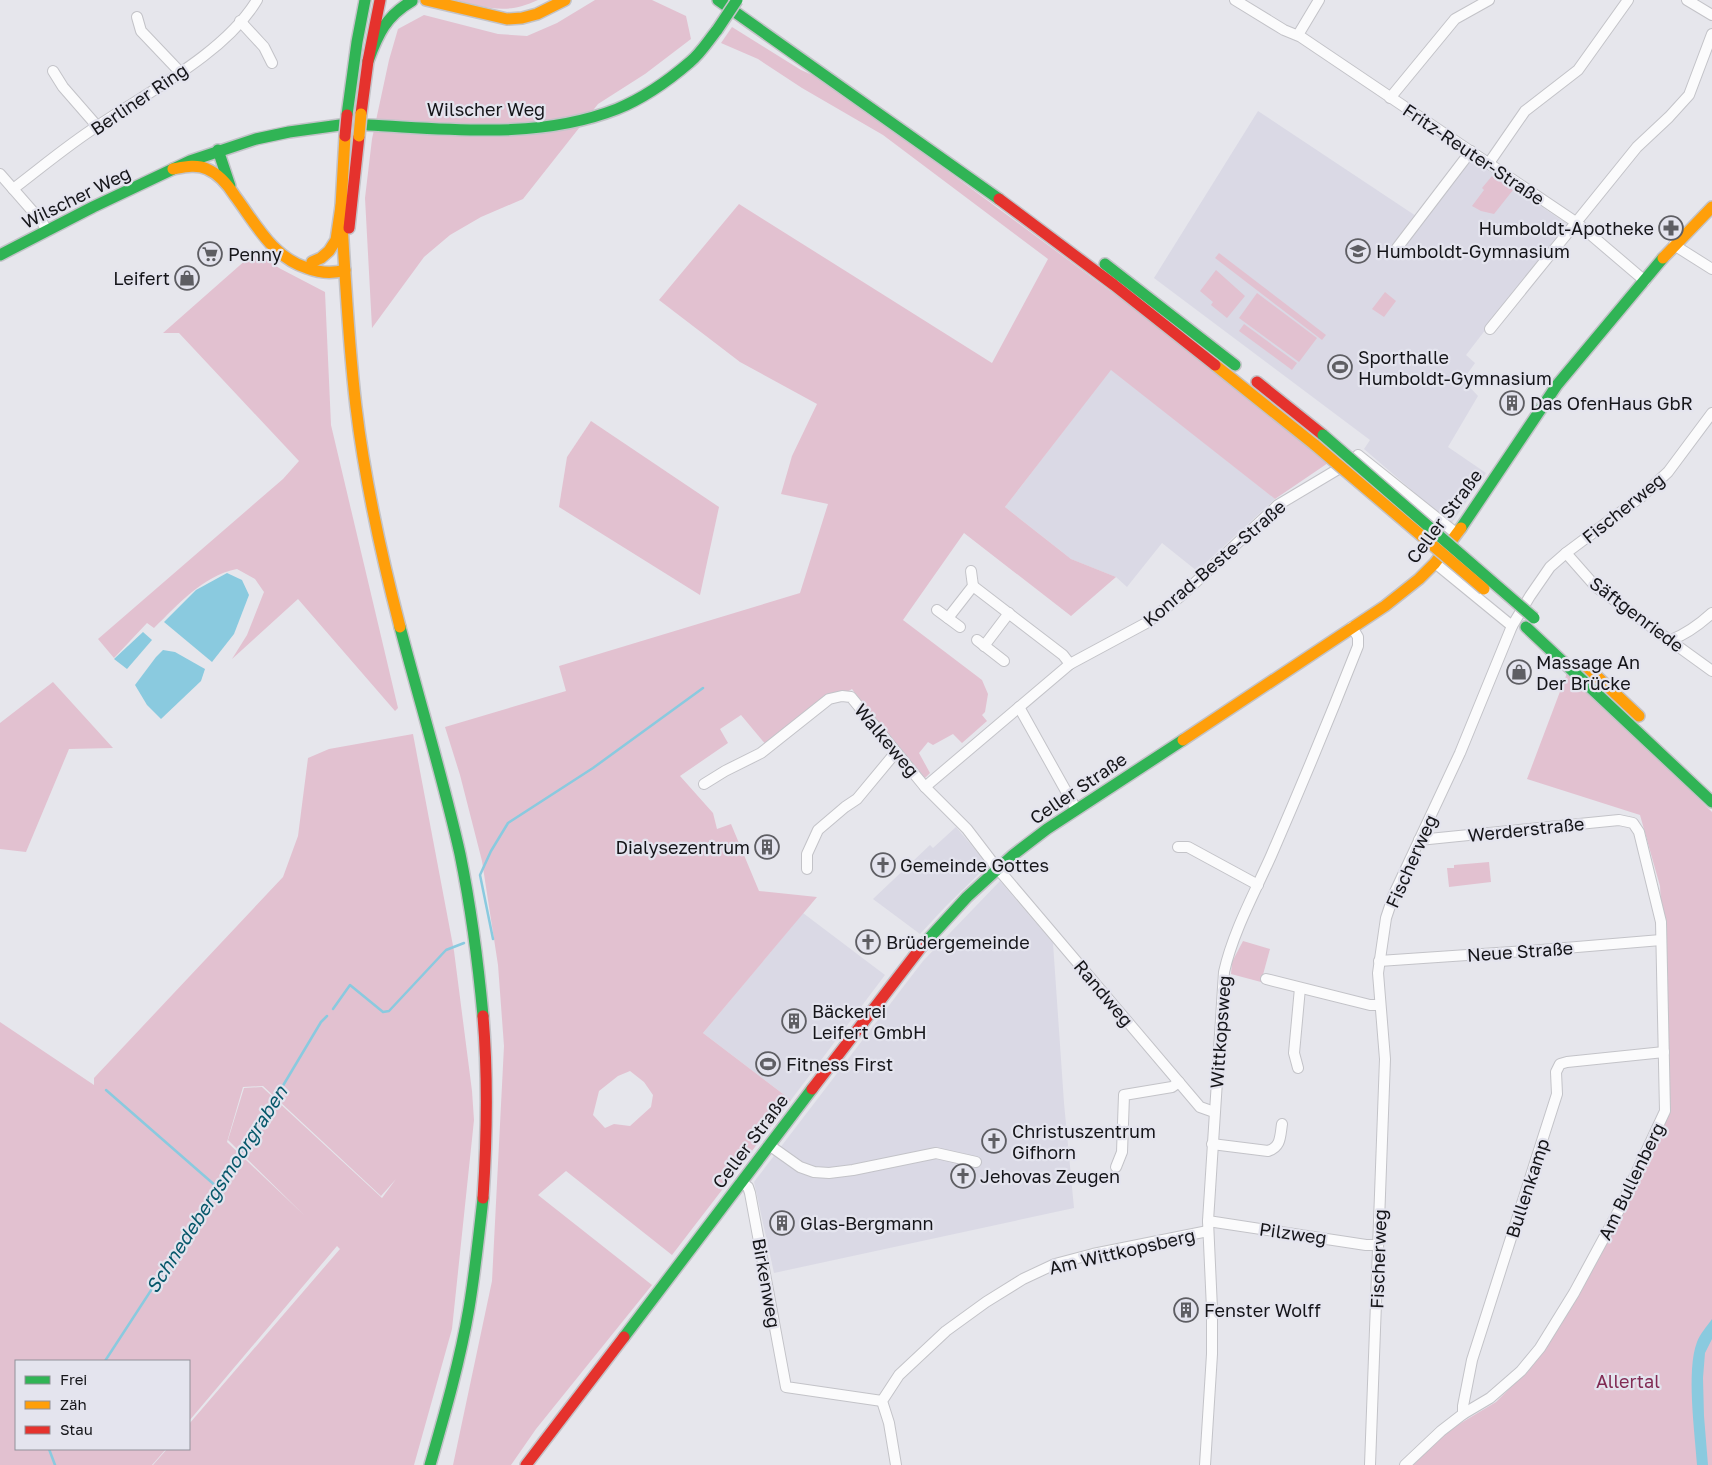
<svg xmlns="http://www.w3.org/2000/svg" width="1712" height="1465" font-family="'Golos Text',sans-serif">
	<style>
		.built { fill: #dad9e5 }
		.green { fill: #e2c1d0; fill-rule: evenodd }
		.water { fill: #8acadf }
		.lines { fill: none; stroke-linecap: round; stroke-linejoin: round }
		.stream { stroke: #8acadf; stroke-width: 2.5 }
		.street-casing { stroke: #c3c3c8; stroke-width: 12 }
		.fast-casing { stroke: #c3c3c8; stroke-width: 14 }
		.slow-casing { stroke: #c3c3c8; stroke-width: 14 }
		.jam-casing { stroke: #c3c3c8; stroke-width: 14 }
		.street { stroke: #fbfbfc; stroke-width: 10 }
		.fast { stroke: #30b455; stroke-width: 11 }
		.slow { stroke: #ff9f0a; stroke-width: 11 }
		.jam { stroke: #e5322d; stroke-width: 11 }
		.fast-bridge-casing { stroke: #c3c3c8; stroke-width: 14; stroke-linecap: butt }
		.slow-bridge-casing { stroke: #c3c3c8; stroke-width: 14; stroke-linecap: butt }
		.jam-bridge-casing { stroke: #c3c3c8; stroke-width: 14; stroke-linecap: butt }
		.fast-bridge { stroke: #30b455; stroke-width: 11 }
		.slow-bridge { stroke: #ff9f0a; stroke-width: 11 }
		.jam-bridge { stroke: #e5322d; stroke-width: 11 }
		.labels { text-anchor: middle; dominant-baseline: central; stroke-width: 4.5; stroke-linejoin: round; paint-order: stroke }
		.street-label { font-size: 18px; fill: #151519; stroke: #e4e4ee }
		.poi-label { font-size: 18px; fill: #151519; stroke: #e4e4ee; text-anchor: start }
		.park-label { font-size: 18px; fill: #812b54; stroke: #e4e4ee }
		.water-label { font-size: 19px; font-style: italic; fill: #06576a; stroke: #e4e4ee }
	</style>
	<rect width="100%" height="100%" fill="#e6e6ec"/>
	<g class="built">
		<path d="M1258,111L1416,216L1464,154L1567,224L1466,355L1475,363L1463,380L1478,396L1448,447L1486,473L1451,524L1364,449L1370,440L1154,278Z"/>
		<path d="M1111,369L1275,499L1197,571L1162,543L1127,587L1116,577L1071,559L1005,507Z"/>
		<path d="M956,827L988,865L945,907L920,934L873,899L930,845L933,848Z"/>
		<path d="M1000,881L1053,943L1064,1103L1074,1208L774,1273L754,1182L923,961Z"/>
		<path d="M803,913L885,975L791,1100L703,1033Z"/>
	</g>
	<g class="green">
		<path d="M455,0H538C506,15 488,8 455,0Z"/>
		<path d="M595,0H652L686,16L691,39L645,74L598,104L523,199L481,217L450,235L424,257L372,328L365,198L372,139L389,60L398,29L424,15L498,34L527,36L557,23Z"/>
		<path d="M732,27L801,70L824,80L1132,307L1328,463L1275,499L1111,370L1005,507L1071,559L1116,577L1071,616L964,533L903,620L982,680L988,694L985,712L982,715L987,721L962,743L953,734L933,745L928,742L919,753L930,773L925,778L883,730L852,689L823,706L767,746L741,715L720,729L728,743L680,776L713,813L717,829L731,824L759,891L817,897L703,1033L791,1100L672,1255L566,1171L538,1195L652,1285L536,1429L511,1465H453L492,1281L504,1046L498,965L482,861L460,775L445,727L566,691L559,666L800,593L828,504L781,494L792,456L817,404L740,362L659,300L739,204L992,363L1048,259L883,135L802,88L758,59L721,43ZM630,1071L644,1082L653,1095L651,1107L630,1126L614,1124L605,1128L593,1115L599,1091L618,1076Z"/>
		<path d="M1492,176L1513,190L1494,214L1481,211L1472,206L1484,190L1482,188Z"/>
		<path d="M256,251L279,268L325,292L331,425L398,708L395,711L298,599L232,659L247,635L264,592L255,579L237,569C202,576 178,605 154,628L147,623L114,658L98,639L283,479L299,461L179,333H163Z"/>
		<path d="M1219,253L1326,335L1322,340L1215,258Z"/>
		<path d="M1216,270L1245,296L1227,318L1211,305L1213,302L1200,291Z"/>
		<path d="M1385,292L1396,301L1384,317L1372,309Z"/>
		<path d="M1257,293L1317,338L1299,362L1239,318Z"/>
		<path d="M1244,324L1297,363L1292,370L1239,331Z"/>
		<path d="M591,421L719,507L700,595L559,507L567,457Z"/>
		<path d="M1567,673L1689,789L1712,812V1465H1411L1451,1429L1496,1402L1534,1364L1578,1295L1649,1158L1670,1111L1669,1048L1660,886L1640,815L1527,779Z"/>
		<path d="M53,682L113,748L69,749L26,852L0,849V723Z"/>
		<path d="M413,734L454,951L472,1091L474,1120L452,1329L414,1465H153L167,1449H189V1424L340,1249L337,1246L189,1421V1361H16V1449H166L152,1465H0V1022L94,1085V1078L283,877L298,836L308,758L329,749ZM263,1086L381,1196L396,1179L382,1198L262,1087L244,1088L228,1140L305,1216L227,1142L243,1087Z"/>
		<path d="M1489,862L1491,882L1449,887L1447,868H1454V865Z"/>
		<path d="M1243,941L1270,949L1261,982L1231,974L1232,962Z"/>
	</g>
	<g class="water">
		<path d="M227,573L242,580L249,595L234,634L212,662L164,622L196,590Z"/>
		<path d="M143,632L152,640L127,669L114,659Z"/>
		<path d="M163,650L175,652L205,669L201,681L161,719L147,705L135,685L156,657Z"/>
		<path d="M1712,1319V1339L1705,1353L1703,1378L1704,1416L1708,1465H1697C1695,1433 1686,1370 1697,1342C1700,1334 1707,1326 1712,1319Z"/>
	</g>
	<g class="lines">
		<g class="stream">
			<path d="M493,939L480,875L491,851L508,823L593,768L703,688"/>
			<path d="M333,1009L350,985L383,1012L389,1011L446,950L464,943"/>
			<path d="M106,1090L217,1187"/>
			<path d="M105,1361L269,1109L321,1022L327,1016"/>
			<path d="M49,1449L55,1465"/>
		</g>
		<g class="street-casing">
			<g id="street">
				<path d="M1235,0L1284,30L1301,37L1577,223L1645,281"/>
				<path d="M1687,0L1712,15"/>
				<path d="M137,17L141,31L180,72"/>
				<path d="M240,21L264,47L272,63"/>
				<path d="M1298,35L1319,0"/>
				<path d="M53,71L63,87L97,126"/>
				<path d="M1390,98L1455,19L1489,0"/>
				<path d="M1489,163L1525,111L1578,70L1628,0"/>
				<path d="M0,174L42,222L47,231"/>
				<path d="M13,189C42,167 69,144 99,125C150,91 225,53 257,0"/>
				<path d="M1674,245L1712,269"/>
				<path d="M1397,248L1471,151"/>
				<path d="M1490,329L1637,147L1669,117L1689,95L1712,34"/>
				<path d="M1358,455L1457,534"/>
				<path d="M1566,553L1596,587L1712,671"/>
				<path d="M1435,563L1512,626"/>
				<path d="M973,586L1063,655L1070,664"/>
				<path d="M937,610L960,627"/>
				<path d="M948,618L973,586L971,571"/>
				<path d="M977,640L1004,661"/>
				<path d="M1671,640C1686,634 1700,624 1712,613"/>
				<path d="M984,646L1009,613"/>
				<path d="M1019,707L1076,809"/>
				<path d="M704,784L725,771L761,753L829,699L842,696L851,697L925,787L967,829L993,863L1200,1107L1214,1112"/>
				<path d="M925,787L1070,664L1148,622L1182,595L1278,505L1345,465"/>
				<path d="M1178,847H1188L1258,885"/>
				<path d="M807,869V854L818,830L845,807L857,799L896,752"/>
				<path d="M1379,961L1541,950L1661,940"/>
				<path d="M1266,979L1370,1005H1380"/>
				<path d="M1298,1068L1294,1053L1300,988"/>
				<path d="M1212,1144L1268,1151C1281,1147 1280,1137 1282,1124"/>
				<path d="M769,1145L800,1167L814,1172L829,1173L853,1170L936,1153L976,1162"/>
				<path d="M1116,1167L1122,1152L1124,1095L1172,1087L1179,1082"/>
				<path d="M741,1182L748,1187L750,1193L786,1387L882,1401"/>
				<path d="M1208,1221L1366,1245H1378"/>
				<path d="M1463,1414V1406L1472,1360L1557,1094L1556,1072L1560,1064L1567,1062L1664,1052"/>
				<path d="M896,1465L889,1423L882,1401L899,1375L946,1331L986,1302L1023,1279L1055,1264L1093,1254L1208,1231"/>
				<path d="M1205,1465L1212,1354V1309L1208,1221L1224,972C1233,932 1254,894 1271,856C1301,787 1330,717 1358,646V637L1352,627"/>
				<path d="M1370,1465L1385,1059L1378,973L1386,918L1394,894L1460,753L1512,626L1530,596L1550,567L1566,553L1641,497L1668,472L1712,413"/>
				<path d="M1405,1465L1441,1431L1463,1414L1490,1398L1521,1371L1540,1348L1574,1293L1619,1210L1665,1111L1661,922L1639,832L1633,823L1619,820L1419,840"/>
			</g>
		</g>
		<g class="fast-casing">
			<g id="fast">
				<path d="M718,0L999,199"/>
				<path d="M368,61C378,34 386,16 412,1"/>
				<path d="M347,115L357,42L365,0"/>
				<path d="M368,125C450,129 538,140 617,109C644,98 668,81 690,62C701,53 708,41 717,30"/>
				<path d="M218,150L230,186"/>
				<path d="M0,255L93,207L190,161L256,139L289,132L340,125"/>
				<path d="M1105,264L1235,365"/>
				<path d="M1461,528L1557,385L1663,258"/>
				<path d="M400,627C420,703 443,778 460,854C471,908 478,961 483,1016"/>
				<path d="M1526,627L1712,802"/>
				<path d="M922,946L967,897L1013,855L1047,829L1183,740"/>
				<path d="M624,1337L812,1089"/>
				<path d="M430,1465C445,1413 460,1361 469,1308C475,1272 479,1235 483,1198"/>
			</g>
		</g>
		<g class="slow-casing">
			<g id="slow">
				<path d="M426,0L507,19L522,18L537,14L565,0"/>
				<path d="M173,169C184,167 196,164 207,169C219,174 228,185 235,196C256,224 272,257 307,268C320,273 332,274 345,270"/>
				<path d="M341,206C345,273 348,340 356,407C365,482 381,554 400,627"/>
				<path d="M1663,258L1712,207"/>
				<path d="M312,262L321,258L329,251L336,240L341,206L345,136"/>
				<path d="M1215,365L1315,445"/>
				<path d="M1587,667L1639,716"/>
				<path d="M1183,740L1385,606L1419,579L1435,563L1461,528"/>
			</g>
		</g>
		<g class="jam-casing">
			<g id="jam">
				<path d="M361,114L368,61L380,0"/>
				<path d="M999,199L1114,285L1215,365"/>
				<path d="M349,228L359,136"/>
				<path d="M1257,382L1323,435"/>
				<path d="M812,1089L922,946"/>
				<path d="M483,1198C487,1137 488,1076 483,1016"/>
				<path d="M526,1465L624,1337"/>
			</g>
		</g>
		<use href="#street" class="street"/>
		<use href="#fast" class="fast"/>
		<use href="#slow" class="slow"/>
		<use href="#jam" class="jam"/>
		<g class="fast-bridge-casing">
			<g id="fast-bridge">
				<path d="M717,30L737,0"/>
				<path d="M1323,435L1534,618"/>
			</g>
		</g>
		<g class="slow-bridge-casing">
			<g id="slow-bridge">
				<path d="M359,136L361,114"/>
				<path d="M1315,445L1484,589"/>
			</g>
		</g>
		<g class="jam-bridge-casing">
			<path id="jam-bridge" d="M345,136L347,115"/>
		</g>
		<use href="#fast-bridge" class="fast-bridge"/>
		<use href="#slow-bridge" class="slow-bridge"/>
		<use href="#jam-bridge" class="jam-bridge"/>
	</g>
	<defs>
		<g id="pharmacy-ring" transform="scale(1.25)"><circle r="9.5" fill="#e4e4ee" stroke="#5e5e63" stroke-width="1.5"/><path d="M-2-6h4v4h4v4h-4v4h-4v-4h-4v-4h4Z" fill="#5e5e63"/></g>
		<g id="school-ring" transform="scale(1.25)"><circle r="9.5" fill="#e4e4ee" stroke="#5e5e63" stroke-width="1.5"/><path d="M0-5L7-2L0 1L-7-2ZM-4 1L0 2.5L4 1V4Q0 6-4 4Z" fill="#5e5e63"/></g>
		<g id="supermarket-ring" transform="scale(1.25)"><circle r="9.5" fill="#e4e4ee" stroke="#5e5e63" stroke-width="1.5"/><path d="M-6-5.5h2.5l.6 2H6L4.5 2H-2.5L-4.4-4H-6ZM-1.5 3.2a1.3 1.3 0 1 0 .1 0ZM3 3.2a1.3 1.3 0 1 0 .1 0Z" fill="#5e5e63"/></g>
		<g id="shop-ring" transform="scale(1.25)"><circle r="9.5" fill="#e4e4ee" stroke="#5e5e63" stroke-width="1.5"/><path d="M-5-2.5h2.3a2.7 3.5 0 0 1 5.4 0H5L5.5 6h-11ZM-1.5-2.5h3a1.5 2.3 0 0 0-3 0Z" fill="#5e5e63"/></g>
		<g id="stadium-ring" transform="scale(1.25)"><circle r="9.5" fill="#e4e4ee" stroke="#5e5e63" stroke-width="1.5"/><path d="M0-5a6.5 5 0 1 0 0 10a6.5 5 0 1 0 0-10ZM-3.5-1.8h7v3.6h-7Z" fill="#5e5e63"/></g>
		<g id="building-ring" transform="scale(1.25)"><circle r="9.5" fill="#e4e4ee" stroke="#5e5e63" stroke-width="1.5"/><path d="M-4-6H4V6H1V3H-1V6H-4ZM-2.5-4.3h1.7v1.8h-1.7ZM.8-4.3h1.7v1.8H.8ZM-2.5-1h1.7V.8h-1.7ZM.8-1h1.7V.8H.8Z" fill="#5e5e63"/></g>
		<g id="church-ring" transform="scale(1.25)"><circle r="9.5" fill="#e4e4ee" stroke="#5e5e63" stroke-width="1.5"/><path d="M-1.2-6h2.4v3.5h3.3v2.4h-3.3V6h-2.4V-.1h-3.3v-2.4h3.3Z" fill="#5e5e63"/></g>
	</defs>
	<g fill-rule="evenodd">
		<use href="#pharmacy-ring" x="1671" y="228"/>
		<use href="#school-ring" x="1358" y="251"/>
		<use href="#supermarket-ring" x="210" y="254"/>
		<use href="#shop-ring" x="187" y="278"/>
		<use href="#stadium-ring" x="1340" y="367"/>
		<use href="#building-ring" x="1512" y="403"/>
		<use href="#shop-ring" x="1519" y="672"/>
		<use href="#building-ring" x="767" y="847"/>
		<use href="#church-ring" x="883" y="865"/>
		<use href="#church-ring" x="868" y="942"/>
		<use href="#building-ring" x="794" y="1021"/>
		<use href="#stadium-ring" x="768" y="1064"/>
		<use href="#church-ring" x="994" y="1141"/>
		<use href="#church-ring" x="963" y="1176"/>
		<use href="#building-ring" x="782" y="1223"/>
		<use href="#building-ring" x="1186" y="1310"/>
	</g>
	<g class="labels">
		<g class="street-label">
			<text transform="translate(139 99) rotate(-34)">Berliner Ring</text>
			<text x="486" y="109">Wilscher Weg</text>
			<text transform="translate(1474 154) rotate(34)">Fritz-Reuter-Straße</text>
			<text transform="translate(76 197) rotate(-26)">Wilscher Weg</text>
			<text transform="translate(1623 508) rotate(-39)">Fischerweg</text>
			<text transform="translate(1444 516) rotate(-53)">Celler Straße</text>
			<text transform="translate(1214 563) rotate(-41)">Konrad-Beste-Straße</text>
			<text transform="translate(1637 614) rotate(37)">Säftgenriede</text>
			<text transform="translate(887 740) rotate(50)">Walkeweg</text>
			<text transform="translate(1078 788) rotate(-34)">Celler Straße</text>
			<text transform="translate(1526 829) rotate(-6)">Werderstraße</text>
			<text transform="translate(1411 861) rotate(-66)">Fischerweg</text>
			<text transform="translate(1520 951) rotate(-4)">Neue Straße</text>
			<text transform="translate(1104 993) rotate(50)">Randweg</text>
			<text transform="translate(1220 1032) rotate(-86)">Wittkopsweg</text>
			<text transform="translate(750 1141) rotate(-53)">Celler Straße</text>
			<text transform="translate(1631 1181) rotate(-64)">Am Bullenberg</text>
			<text transform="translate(1527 1188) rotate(-72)">Bullenkamp</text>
			<text transform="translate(1293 1233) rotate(8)">Pilzweg</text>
			<text transform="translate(1122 1251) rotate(-13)">Am Wittkopsberg</text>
			<text transform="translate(1378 1259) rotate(-88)">Fischerweg</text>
			<text transform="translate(767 1283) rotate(80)">Birkenweg</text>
		</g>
		<g class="poi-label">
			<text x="1654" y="228" text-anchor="end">Humboldt-Apotheke</text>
			<text x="1376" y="251">Humboldt-Gymnasium</text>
			<text x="228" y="254">Penny</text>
			<text x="170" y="278" text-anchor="end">Leifert</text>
			<text x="1358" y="357">Sporthalle<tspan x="1358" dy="21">Humboldt-Gymnasium</tspan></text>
			<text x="1530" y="403">Das OfenHaus GbR</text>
			<text x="1536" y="662">Massage An<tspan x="1536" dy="21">Der Brücke</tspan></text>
			<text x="750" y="847" text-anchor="end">Dialysezentrum</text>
			<text x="900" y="865">Gemeinde Gottes</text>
			<text x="886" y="942">Brüdergemeinde</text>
			<text x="812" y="1011">Bäckerei<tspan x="812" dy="21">Leifert GmbH</tspan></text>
			<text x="786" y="1064">Fitness First</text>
			<text x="1012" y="1131">Christuszentrum<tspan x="1012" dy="21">Gifhorn</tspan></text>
			<text x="980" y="1176">Jehovas Zeugen</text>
			<text x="800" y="1223">Glas-Bergmann</text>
			<text x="1204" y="1310">Fenster Wolff</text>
		</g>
		<g class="park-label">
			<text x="1628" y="1381">Allertal</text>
		</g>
		<g class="water-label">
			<text transform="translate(216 1189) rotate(-57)">Schnedebergsmoorgraben</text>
		</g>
	</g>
	<rect x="15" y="1360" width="175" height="90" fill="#e4e4ee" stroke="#919199"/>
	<rect x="25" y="1376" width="25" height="8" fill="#30b455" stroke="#919199"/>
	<text x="60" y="1385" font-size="15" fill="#151519">Frei</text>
	<rect x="25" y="1401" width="25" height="8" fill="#ff9f0a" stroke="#919199"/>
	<text x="60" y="1410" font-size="15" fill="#151519">Zäh</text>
	<rect x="25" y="1426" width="25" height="8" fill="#e5322d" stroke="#919199"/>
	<text x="60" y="1435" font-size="15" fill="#151519">Stau</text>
</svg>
